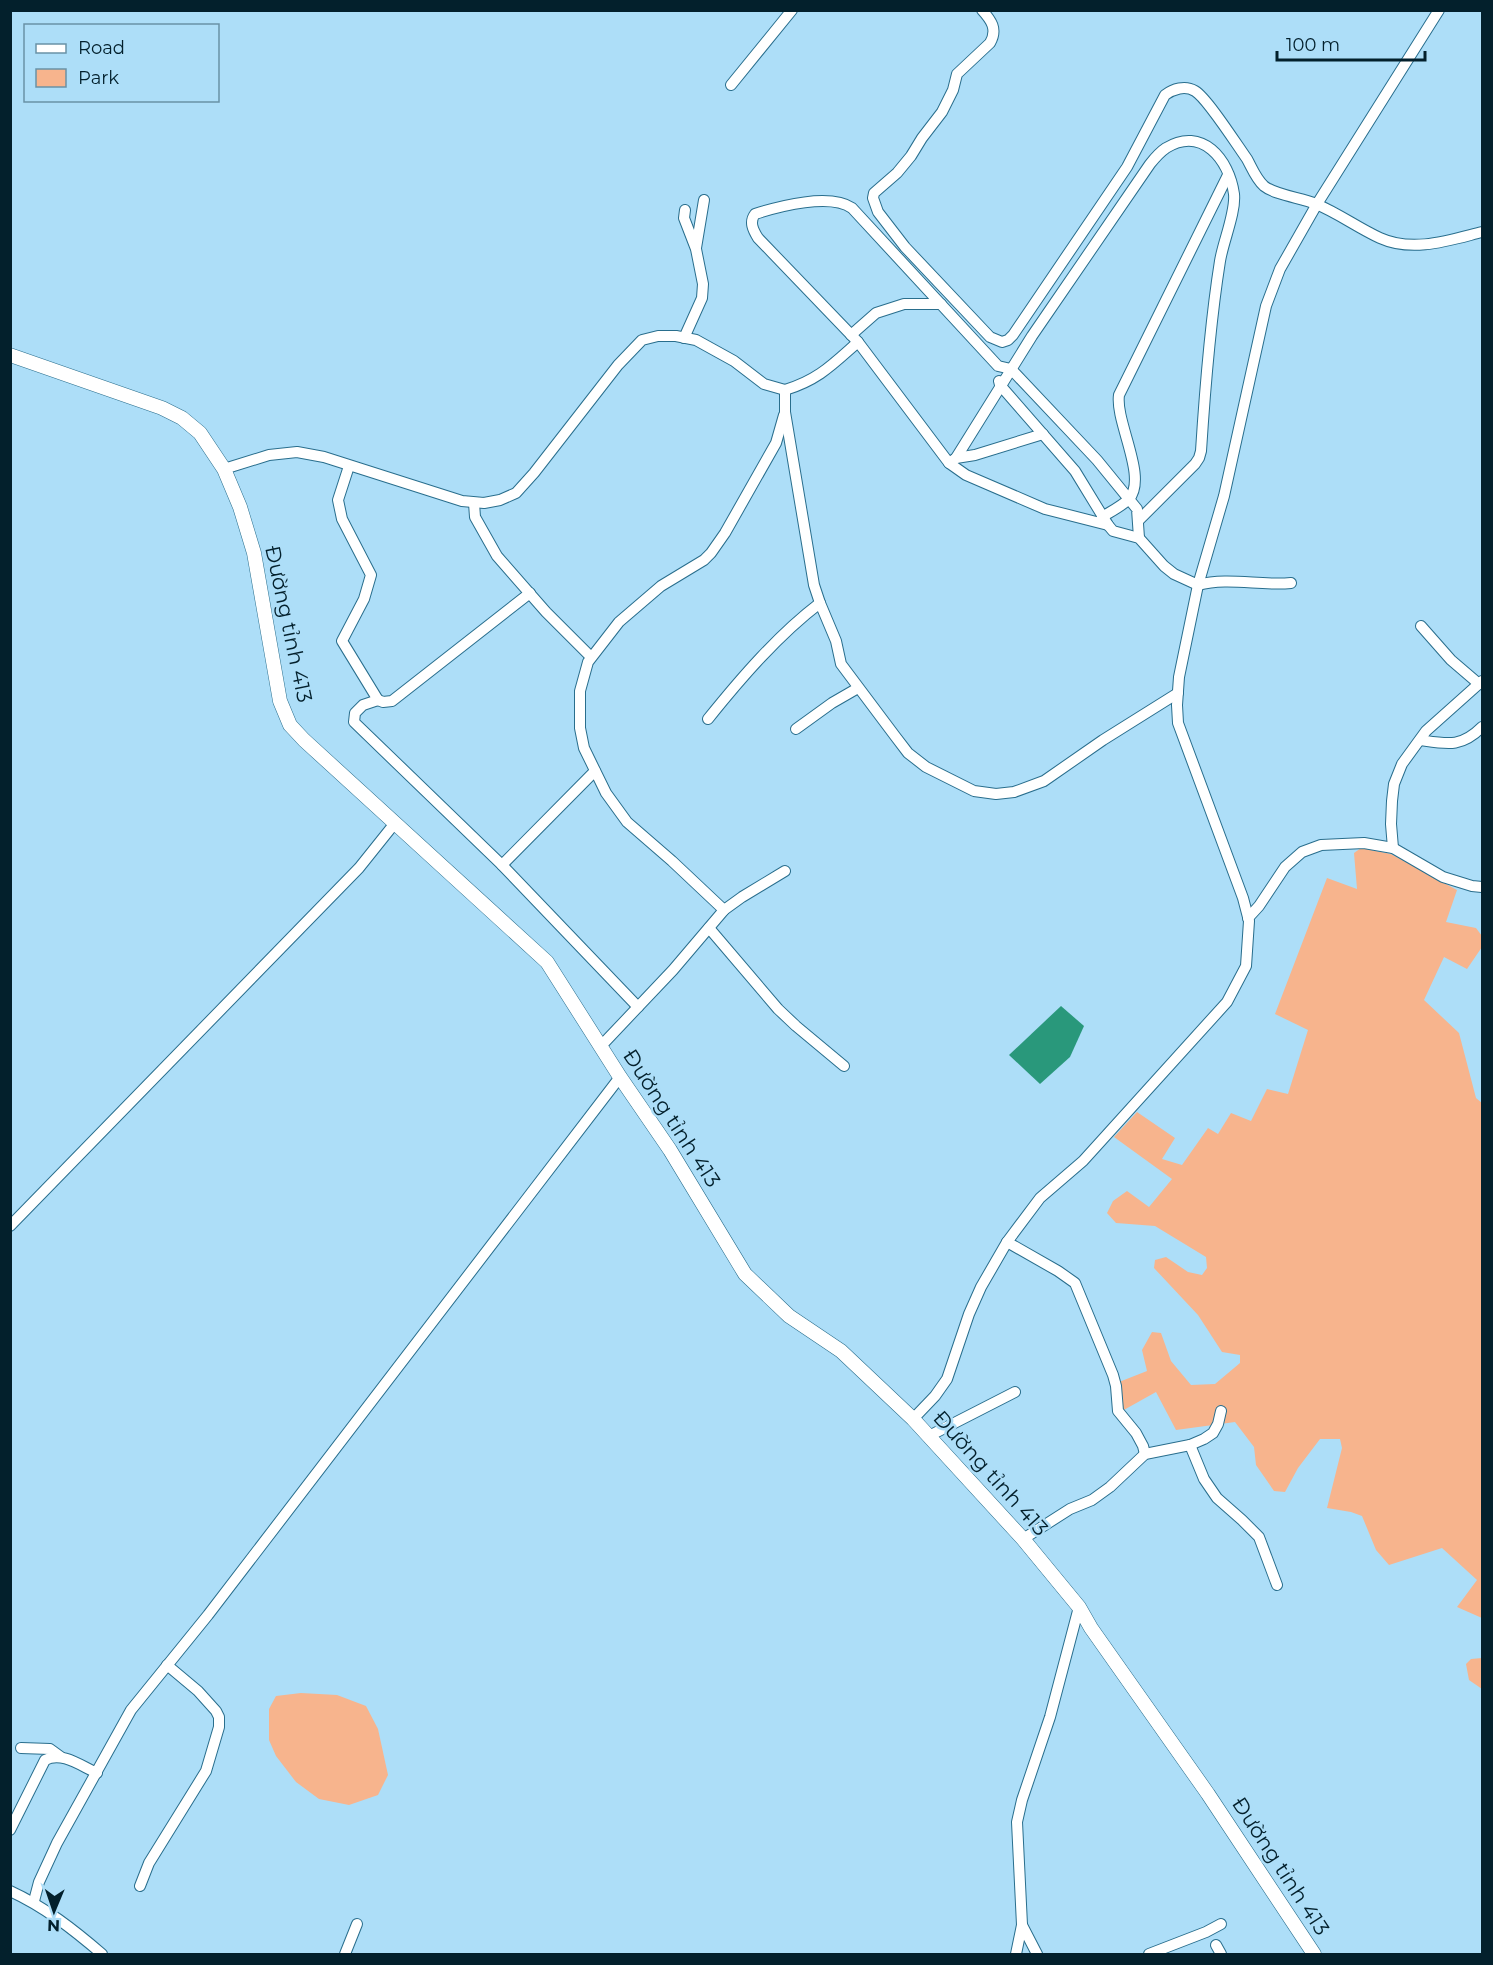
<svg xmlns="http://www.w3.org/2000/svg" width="1493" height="1965" font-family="Montserrat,sans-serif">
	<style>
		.green { fill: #f7b48d }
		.water { fill: #29987b }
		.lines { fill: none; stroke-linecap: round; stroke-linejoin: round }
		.minor-casing { stroke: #296e8d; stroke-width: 12 }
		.major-casing { stroke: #296e8d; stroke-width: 15 }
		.minor { stroke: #fff; stroke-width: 10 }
		.major { stroke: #fff; stroke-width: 14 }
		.labels { text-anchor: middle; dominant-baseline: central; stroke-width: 5; stroke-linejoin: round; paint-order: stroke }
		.street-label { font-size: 21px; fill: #03202c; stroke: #addef8 }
	</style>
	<rect width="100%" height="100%" fill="#addef8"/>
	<g class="green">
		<path d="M1361,848L1391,854L1457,890L1446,922L1476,928L1482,936V947L1467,969L1444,957L1424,1000L1459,1033L1476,1098L1482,1103V1618L1457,1607L1477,1580L1442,1548L1389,1565L1376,1550L1362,1516L1351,1512L1327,1508L1342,1448L1340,1439H1320L1298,1468L1285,1492L1274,1491L1256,1465L1254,1447L1235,1422L1176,1430L1156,1392L1122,1411L1119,1382L1147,1371L1142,1350L1152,1332L1161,1333L1171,1361L1191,1385L1215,1384L1240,1363V1355L1222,1352L1198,1315L1154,1268L1155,1260L1166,1257L1188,1272L1202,1275L1207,1268L1206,1257L1155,1226L1116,1223L1107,1213L1113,1201L1127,1191L1149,1207L1172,1179L1114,1137L1137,1112L1175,1138L1162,1159L1182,1165L1208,1128L1218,1134L1231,1113L1251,1121L1267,1089L1288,1094L1308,1030L1275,1014L1327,878L1357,889L1354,853Z"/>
		<path d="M1482,1658V1689L1469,1680L1466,1664L1471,1659Z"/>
		<path d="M301,1693L337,1695L366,1706L378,1729L388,1775L378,1795L349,1805L319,1799L296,1782L276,1756L269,1740V1709L276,1696Z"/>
	</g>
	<path class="water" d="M1061,1006L1084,1026L1070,1057L1040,1084L1009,1055Z"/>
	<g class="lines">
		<g class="minor-casing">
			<g id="minor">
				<path d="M982,10C991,20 998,29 990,43L957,74L953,90L942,112L922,138L911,156L897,173L874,193L873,198L878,212L905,247L990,337L1002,342L1008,340L1013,335L1127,167L1165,95C1173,89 1185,85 1195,91C1207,98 1237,145 1247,159C1252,168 1256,179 1264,186C1275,195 1302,198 1316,204C1338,213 1358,228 1380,238C1413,253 1450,240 1482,232"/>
				<path d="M731,85L792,10"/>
				<path d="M696,248L704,200"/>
				<path d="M851,335L876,313L904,304H941"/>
				<path d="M684,338L702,298L703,284L696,249L684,218L685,210"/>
				<path d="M858,342C832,365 818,380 785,390V412L814,585L820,603L836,641L841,664L895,736L908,753L926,767L974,791L996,794L1014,792L1044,781L1103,740L1178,693"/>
				<path d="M999,381L1000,385L1075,471L1108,525L1113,531L1139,538L1164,566L1174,574L1198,585C1228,577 1260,586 1291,583"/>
				<path d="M956,458L975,455L1043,434"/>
				<path d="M949,463L956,458L1032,336L1150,164C1154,159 1160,152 1166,148C1202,126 1229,159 1234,194C1236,212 1223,242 1220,261C1210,324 1205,388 1201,451L1199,458L1195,464L1139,520"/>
				<path d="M349,466L338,500L342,519L371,575L364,599L342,641L378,700L363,705L355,713L354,722L502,865L638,1007"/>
				<path d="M224,469L269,455L297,452L324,457L462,501L484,503L500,500L516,493L534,473L618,365L642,340L658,336H676L696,340L734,361L764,384L785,390"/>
				<path d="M474,503L475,517L497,556L546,612L591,657"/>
				<path d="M1102,517C1110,512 1122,506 1129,499C1148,477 1115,422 1119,395L1228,175"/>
				<path d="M1108,525L1045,509L966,475L949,463L858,342L758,238C753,230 749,222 755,214C780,206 830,193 852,208L998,366L1011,369L1097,460L1137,509L1139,538"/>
				<path d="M1421,626L1451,660L1479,684"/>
				<path d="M378,700L383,702L392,701L530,593"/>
				<path d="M708,719C741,678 778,635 820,603"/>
				<path d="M796,729L832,703L858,688"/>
				<path d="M1420,740C1447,744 1461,748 1482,727"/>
				<path d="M1393,848L1391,824L1392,801L1394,784L1402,764L1426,731L1482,681"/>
				<path d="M502,865L595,771"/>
				<path d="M724,910L672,861L627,822L606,793L584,748L580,728V691L588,662L619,622L661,586L704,560L711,553L725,533L776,443L784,415"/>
				<path d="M1248,918L1259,906L1285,867L1302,852L1321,845L1364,843L1393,848L1443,877L1472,886L1482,887"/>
				<path d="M709,928L778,1009L796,1026L844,1066"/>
				<path d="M601,1046L673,970L724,910L742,897L785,871"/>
				<path d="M10,1226L359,868L395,823"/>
				<path d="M1007,1242L1058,1271L1075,1283L1113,1375L1116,1386L1118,1411L1136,1433L1143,1446L1145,1454"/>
				<path d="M913,1419L935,1396L947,1379L969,1314L981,1287L1007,1242L1040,1198L1083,1161L1227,1002L1246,966L1249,921L1243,898L1178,723L1177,705L1179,677L1198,585L1224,496L1266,306L1280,269L1317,204L1439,10"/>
				<path d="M929,1436L1015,1392"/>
				<path d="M1190,1445L1204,1479L1217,1498L1242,1520L1259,1537L1277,1585"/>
				<path d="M1023,1539L1070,1509L1092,1500L1110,1487L1145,1454L1190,1445L1204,1439L1213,1433L1218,1424L1221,1411"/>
				<path d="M21,1748L50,1749L61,1757"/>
				<path d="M10,1830L45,1760C62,1751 81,1766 97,1773"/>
				<path d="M140,1886L149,1863L206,1771L219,1727V1717L216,1711L198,1691L167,1665"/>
				<path d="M10,1891C45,1907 74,1930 102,1954"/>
				<path d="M34,1901L39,1882L57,1843L131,1710L208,1615L620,1077"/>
				<path d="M1022,1925L1037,1954"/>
				<path d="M1216,1945L1221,1954"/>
				<path d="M345,1954L357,1924"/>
				<path d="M1016,1954L1022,1925L1017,1822L1022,1800L1050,1717L1079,1607"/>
				<path d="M1149,1954L1206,1932L1221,1924"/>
			</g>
		</g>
		<g class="major-casing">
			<path id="major" d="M10,355L162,408L182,418L200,433L224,469L240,507L254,553L280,701L290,725L304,740L547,962L620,1077L670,1150L745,1274L789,1316L841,1351L913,1419L1023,1539L1079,1607L1091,1628L1208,1794L1314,1954"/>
		</g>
		<use href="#minor" class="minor"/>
		<use href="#major" class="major"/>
	</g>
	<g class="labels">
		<g class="street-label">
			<text transform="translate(289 624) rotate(78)">Đường tỉnh 413</text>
			<text transform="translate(672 1118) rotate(57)">Đường tỉnh 413</text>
			<text transform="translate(991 1473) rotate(48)">Đường tỉnh 413</text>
			<text transform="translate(1281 1866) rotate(57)">Đường tỉnh 413</text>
		</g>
	</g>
	<rect width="1493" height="1965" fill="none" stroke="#03202c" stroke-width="24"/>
	<rect x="24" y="24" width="195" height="78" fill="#addef8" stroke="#6992a6" stroke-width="1.5"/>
	<rect x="36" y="44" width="30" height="9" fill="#ffffff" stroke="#6992a6" stroke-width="1.5"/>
	<text x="78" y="54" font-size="18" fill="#03202c">Road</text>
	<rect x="36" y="69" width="30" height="18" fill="#f7b48d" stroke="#6992a6" stroke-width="1.5"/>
	<text x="78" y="84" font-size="18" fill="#03202c">Park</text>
	<g transform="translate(54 1911) rotate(182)" stroke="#addef8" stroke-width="4.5" paint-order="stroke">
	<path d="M0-4.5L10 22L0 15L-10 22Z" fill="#03202c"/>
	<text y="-9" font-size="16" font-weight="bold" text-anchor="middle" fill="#03202c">N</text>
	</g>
	<path d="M1277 51v9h148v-9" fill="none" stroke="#03202c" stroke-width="3"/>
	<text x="1286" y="51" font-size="18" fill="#03202c" stroke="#addef8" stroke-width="4.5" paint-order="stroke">100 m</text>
</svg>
